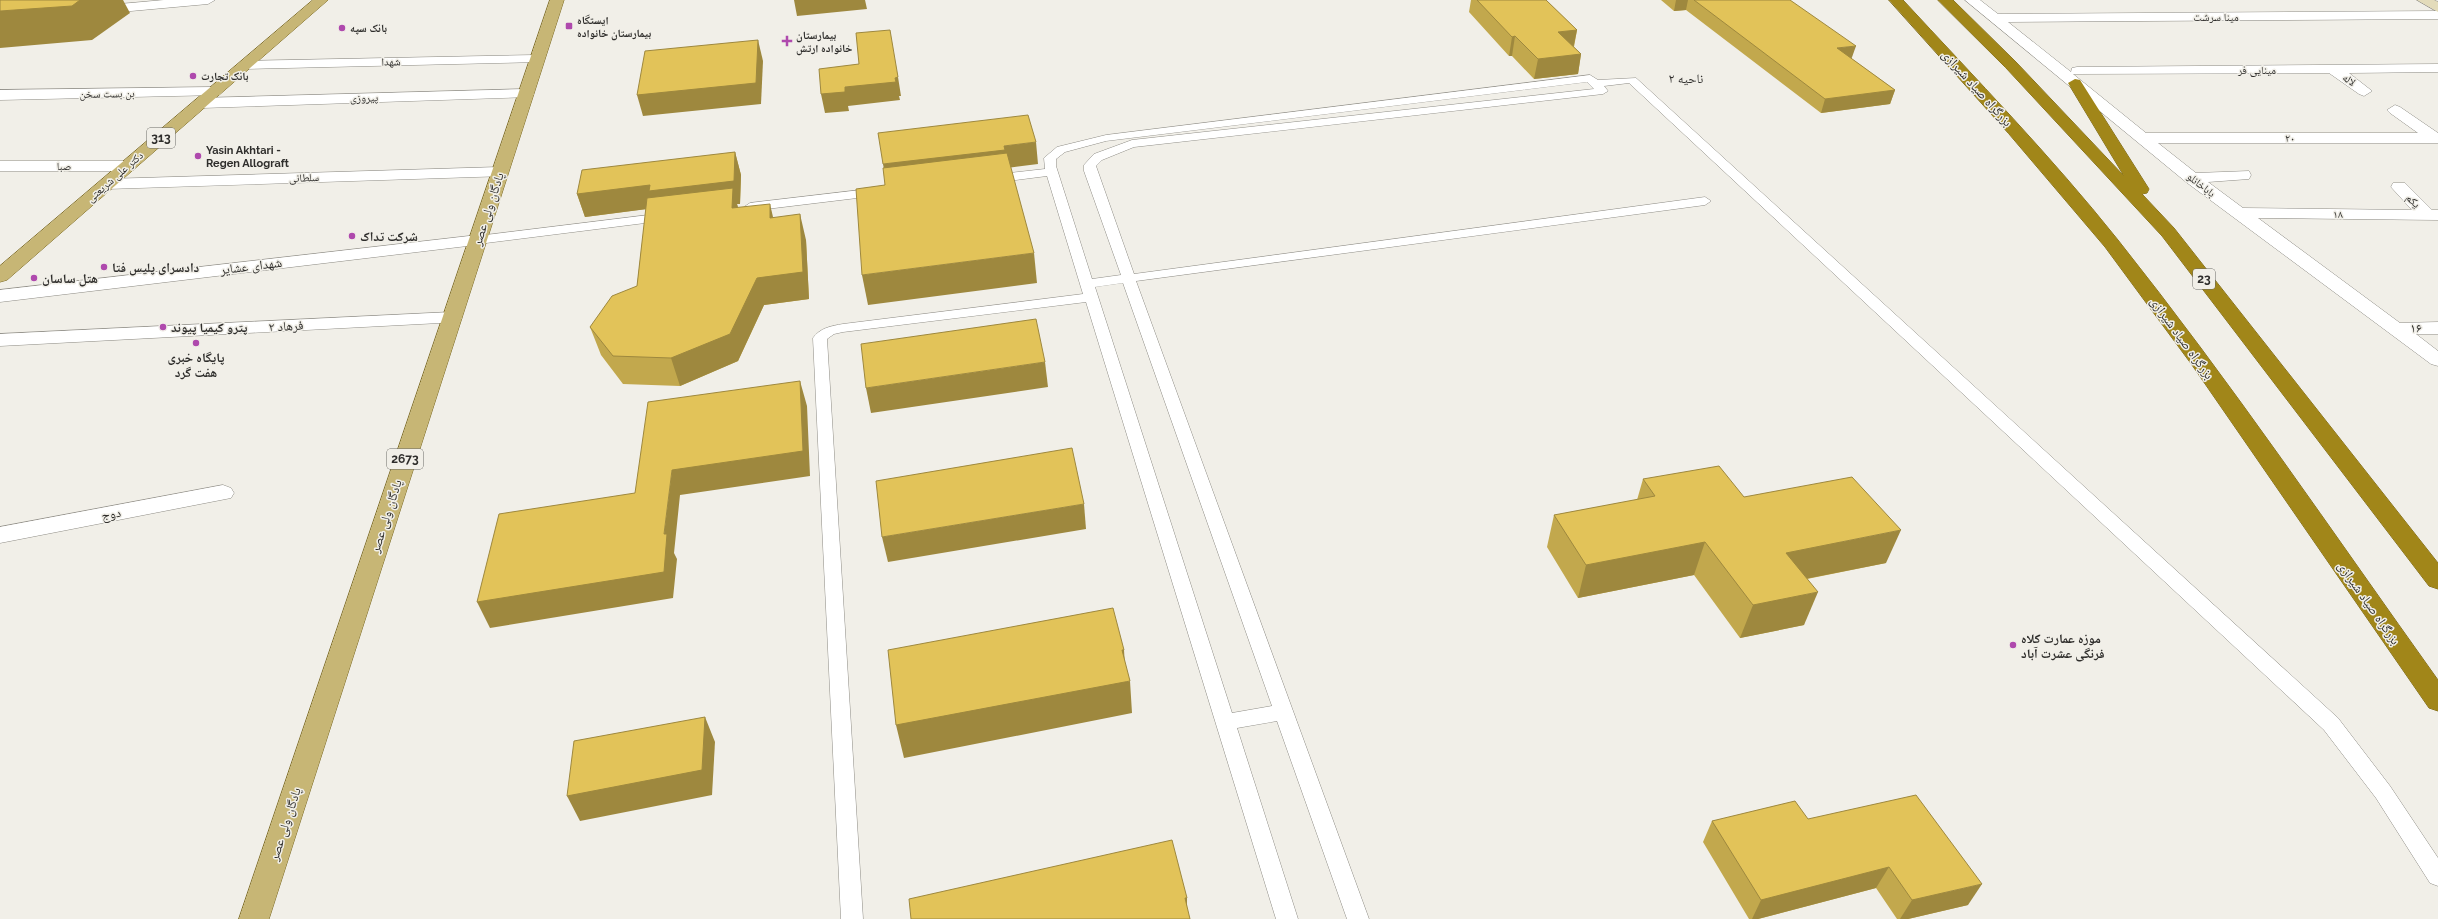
<svg xmlns="http://www.w3.org/2000/svg" width="2438" height="919" font-family="Raleway,'Noto Naskh Arabic',sans-serif">
	<style>
		.lines { fill: none; stroke-linecap: round; stroke-linejoin: round }
		.lane-casing { stroke: #8e8c85; stroke-width: 1 }
		.street-casing { stroke: #8e8c85; stroke-width: 1 }
		.secondary-casing { stroke: #8e8c85; stroke-width: 1 }
		.primary-casing { stroke: #796720; stroke-width: 1 }
		.highway-casing { stroke: #796720; stroke-width: 1 }
		.lane { fill: #fff; fill-rule: evenodd }
		.street { fill: #fff; fill-rule: evenodd }
		.secondary { fill: #e3dbba; fill-rule: evenodd }
		.primary { fill: #c7b675; fill-rule: evenodd }
		.highway { fill: #a18619; fill-rule: evenodd }
		.wall { fill: #c2a84d }
		.shaded-wall { fill: #9e883e }
		.building { fill: #e2c359; stroke: #9e883e }
		.poi-dot { fill: #af49ad; stroke: #f1efe8; stroke-width: 1.5 }
		.labels { text-anchor: middle; dominant-baseline: central; stroke-width: 3; stroke-linejoin: round; paint-order: stroke }
		.far-street-label { font-size: 11px; fill: #2f2e2c; stroke: #f1efe8 }
		.far-poi-label { font-size: 11px; font-weight: bold; fill: #2f2e2c; stroke: #f1efe8; text-anchor: start }
		.shield { fill: #f1efe8; stroke: #696864; stroke-width: 1 }
		.shield-label { font-size: 12px; font-weight: bold; fill: #2f2e2c }
		.far-quarter-label { font-size: 13px; fill: #2f2e2c; stroke: #f1efe8 }
		.street-label { font-size: 13px; fill: #2f2e2c; stroke: #f1efe8 }
		.poi-label { font-size: 13px; font-weight: bold; fill: #2f2e2c; stroke: #f1efe8; text-anchor: start }
	</style>
	<rect width="100%" height="100%" fill="#f1efe8"/>
	<g class="lines">
		<g class="lane-casing">
			<g id="lane">
				<path d="M1590,75L1598,80L1636,78L2338,718L2390,786L2438,858V886L2430,883L2376,798L2324,730L1629,83L1604,86L1608,91L1603,94L1134,147L1102,160L1096,166L1134,274L1705,197L1711,201L1705,205L1136,281L1369,919H1347L1277,721L1237,728L1298,919H1276L1086,302L843,332L834,334L827,339L863,919H841L813,338C820,328 831,326 843,324L1083,294L1047,176L992,183L986,179L992,175L1045,169L1044,158L1057,147L1106,135ZM1587,82L1594,89L1132,140L1094,154L1084,165V171L1121,275L1092,279L1056,166V159L1065,152L1106,141ZM1123,283L1272,706L1232,713L1095,287Z"/>
				<path d="M878,188L884,192L882,195L750,211L744,207L750,203Z"/>
				<path d="M665,213L669,214L671,217L669,220L478,244L471,240L478,236Z"/>
			</g>
		</g>
		<g class="street-casing">
			<g id="street">
				<path d="M164,0H215L208,4L98,14L91,10L98,6Z"/>
				<path d="M1965,0H1980L1998,14L2438,11V19L2008,22L2071,72L2072,68L2077,67L2438,64V72L2349,73L2372,91L2364,96L2359,94L2329,73L2073,74L2146,133H2418L2390,113L2387,110L2395,105L2400,107L2438,133V143H2158L2196,173L2249,171L2251,175L2249,179L2208,182L2243,208L2412,210L2391,187L2393,183H2405L2432,210H2438V220L2258,218L2400,323L2438,322V334H2416L2438,351V366L2431,364L2186,182Z"/>
				<path d="M537,55L542,56L544,59L542,62L245,69L238,65L245,61Z"/>
				<path d="M214,87L219,89L222,92L219,95L0,100V90Z"/>
				<path d="M526,89L534,94L531,97L202,108L194,103L202,98Z"/>
				<path d="M0,161H128L134,162L136,166L134,170L128,171H0Z"/>
				<path d="M500,167L506,168L508,172L506,176L107,189L101,188L99,184L101,180L107,179Z"/>
				<path d="M478,235L484,236L487,240L484,244L0,302V290Z"/>
				<path d="M452,312L459,314L462,318L459,322L0,346V334Z"/>
				<path d="M223,485L231,488L234,493L231,498L0,543V527Z"/>
			</g>
		</g>
		<g class="secondary-casing">
			<path id="secondary" d="M2417,0H2434L2438,2V12Z"/>
		</g>
		<g class="primary-casing">
			<g id="primary">
				<path d="M313,0H328L7,280L0,282V266Z"/>
				<path d="M550,0H564L269,919H239Z"/>
			</g>
		</g>
		<g class="highway-casing">
			<g id="highway">
				<path d="M1889,0H1903C1976,79 2051,156 2118,240C2231,382 2333,533 2438,680V711L2429,708L2192,365L2105,247L2009,134Z"/>
				<path d="M1938,0H1953L2016,62L2124,176L2068,83L2075,79L2080,80L2149,189L2147,193L2142,194L2174,228L2438,563V589L2429,586L2162,236L2006,68Z"/>
			</g>
		</g>
		<use href="#lane" class="lane"/>
		<use href="#street" class="street"/>
		<use href="#secondary" class="secondary"/>
		<use href="#primary" class="primary"/>
		<use href="#highway" class="highway"/>
	</g>
	<g class="wall">
		<path d="M1471,0H1546L1577,30L1574,47L1581,54L1578,74L1534,79L1512,56H1509L1469,12Z"/>
		<path d="M1661,0H1790L1852,59L1895,90L1890,104L1821,113L1686,10L1674,11Z"/>
		<path d="M735,152L741,175L740,204H737L738,208L773,217L806,240L809,299L764,305L738,361L680,386L623,384L601,355L590,327L637,286L646,209L585,217L577,194Z"/>
		<path d="M1643,479L1744,497L1886,563L1807,579L1804,625L1740,638L1694,575L1578,598L1547,547L1554,515L1637,500Z"/>
		<path d="M1808,819L1968,905L1908,919H1897L1876,888L1758,919H1749L1703,842L1712,821Z"/>
	</g>
	<g class="shaded-wall">
		<path d="M80,0H123L130,13L92,40L0,48V11Z"/>
		<path d="M794,0H865L867,9L797,16Z"/>
		<path d="M1676,0H1688L1686,10L1674,11Z"/>
		<path d="M1577,30L1573,49L1558,32Z"/>
		<path d="M1515,36L1512,56H1509L1512,37Z"/>
		<path d="M758,40L763,61L761,104L643,116L637,95Z"/>
		<path d="M1856,46L1851,60L1837,48Z"/>
		<path d="M1581,54L1578,74L1534,79L1538,59Z"/>
		<path d="M898,77L901,96H899L900,100L848,106L849,111L825,113L821,94L845,87Z"/>
		<path d="M1895,90L1890,104L1821,113L1825,99Z"/>
		<path d="M1036,142L1038,164L1007,168L887,186L883,164L1004,146Z"/>
		<path d="M735,152L741,175L740,204H737L740,214L655,208L585,217L577,194Z"/>
		<path d="M770,204L776,230L770,218Z"/>
		<path d="M800,214L806,240L809,299L764,305L738,361L680,386L671,358L757,278Z"/>
		<path d="M1034,253L1037,283L868,305L862,275Z"/>
		<path d="M1045,362L1048,387L871,413L866,388Z"/>
		<path d="M800,381L807,406L810,476L680,495L674,553L677,559L673,598L490,628L477,602L664,534L672,470Z"/>
		<path d="M1084,504L1086,529L888,562L882,537Z"/>
		<path d="M1901,530L1886,563L1774,585L1786,553Z"/>
		<path d="M1705,542L1694,575L1578,598L1586,565Z"/>
		<path d="M1818,592L1804,625L1740,638L1753,605Z"/>
		<path d="M1122,650H1124L1126,682L1130,681L1132,713L904,758L896,725Z"/>
		<path d="M705,717L715,742L712,795L580,821L567,796Z"/>
		<path d="M1889,867L1876,888L1758,919H1752L1761,900Z"/>
		<path d="M1982,884L1968,905L1908,919H1900L1912,900Z"/>
		<path d="M1185,898H1187V919Z"/>
	</g>
	<g class="building">
		<path d="M0,0H80L72,6L0,11Z"/>
		<path d="M1477,0H1546L1577,30L1558,32L1581,54L1538,59L1515,36L1512,37Z"/>
		<path d="M1694,0H1790L1856,46L1837,48L1895,90L1825,99Z"/>
		<path d="M890,30L898,77L895,78L896,82L845,87V92L821,94L819,69L859,64L856,33Z"/>
		<path d="M758,40L756,83L637,95L645,51Z"/>
		<path d="M1028,115L1036,142L1004,146L1005,150L883,164L878,133Z"/>
		<path d="M735,152L734,181L649,191L650,185L577,194L582,170Z"/>
		<path d="M1007,153L1034,253L862,275L856,189L885,185L883,168Z"/>
		<path d="M733,188L732,208L770,204V218L800,214L803,272L757,278L730,334L671,358L613,356L590,327L612,296L637,286L647,198Z"/>
		<path d="M1036,319L1045,362L866,388L861,344Z"/>
		<path d="M800,381L803,451L672,470L664,534H667L664,572L477,602L499,514L635,493L648,402Z"/>
		<path d="M1072,448L1084,504L882,537L876,481Z"/>
		<path d="M1719,466L1744,497L1852,477L1901,530L1786,553L1818,592L1753,605L1705,542L1586,565L1554,515L1655,496L1643,479Z"/>
		<path d="M1113,608L1124,650H1122L1130,681L896,725L888,650Z"/>
		<path d="M705,717L702,770L567,796L574,741Z"/>
		<path d="M1916,795L1982,884L1912,900L1889,867L1761,900L1712,821L1795,801L1808,819Z"/>
		<path d="M1172,840L1187,898H1185L1190,919H911L909,899Z"/>
	</g>
	<g class="poi-dot">
		<rect x="565" y="22" width="8" height="8" rx="2"/>
		<circle cx="342" cy="28" r="4"/>
		<path d="M785 35h4v4h4v4h-4v4h-4v-4h-4v-4h4z"/>
		<circle cx="193" cy="76" r="4"/>
		<circle cx="198" cy="156" r="4"/>
		<circle cx="352" cy="236" r="4"/>
		<circle cx="104" cy="267" r="4"/>
		<circle cx="34" cy="278" r="4"/>
		<circle cx="163" cy="327" r="4"/>
		<circle cx="196" cy="343" r="4"/>
		<circle cx="2013" cy="645" r="4"/>
	</g>
	<g class="labels">
		<g class="far-street-label">
			<text x="2216" y="17">مینا سرشت</text>
			<text transform="translate(391 62) rotate(-1)">شهدا</text>
			<text x="2257" y="70">مینایی فر</text>
			<text transform="translate(2349 80) rotate(35)">لاله</text>
			<text transform="translate(107 94) rotate(-1)">بن بست سخن</text>
			<text transform="translate(364 98) rotate(-1)">پیروزی</text>
			<text x="2290" y="138">۲۰</text>
			<text x="64" y="166">صبا</text>
			<text transform="translate(115 177) rotate(-41)">دکتر علی شریعتی</text>
			<text transform="translate(304 178) rotate(-2)">سلطانی</text>
			<text transform="translate(2201 185) rotate(38)">باباخانلو</text>
			<text transform="translate(2413 201) rotate(43)">یکم</text>
			<text x="2338" y="214">۱۸</text>
		</g>
		<g class="far-poi-label">
			<text x="577" y="20">ایستگاه<tspan x="577" dy="13">بیمارستان خانواده</tspan></text>
			<text x="350" y="28">بانک سپه</text>
			<text x="796" y="35">بیمارستان<tspan x="796" dy="13">خانواده ارتش</tspan></text>
			<text x="201" y="76">بانک تجارت</text>
			<text x="206" y="150">Yasin Akhtari -<tspan x="206" dy="13">Regen Allograft</tspan></text>
		</g>
		<g class="shield">
			<rect x="147" y="128" width="28" height="20" rx="3"/>
			<rect x="2193" y="269" width="22" height="20" rx="3"/>
			<rect x="387" y="449" width="36" height="20" rx="3"/>
		</g>
		<g class="shield-label">
			<text x="161" y="138">313</text>
			<text x="2204" y="279">23</text>
			<text x="405" y="459">2673</text>
		</g>
		<g class="far-quarter-label">
			<text x="1686" y="78">ناحیه ۲</text>
		</g>
		<g class="street-label">
			<text transform="translate(1977 88) rotate(48)">بزرگراه صیاد شیرازی</text>
			<text transform="translate(488 209) rotate(-72)">پادگان ولی عصر</text>
			<text transform="translate(251 266) rotate(-7)">شهدای عشایر</text>
			<text transform="translate(286 326) rotate(-3)">فرهاد ۲</text>
			<text transform="translate(2416 328) rotate(-1)">۱۶</text>
			<text transform="translate(2182 338) rotate(54)">بزرگراه صیاد شیرازی</text>
			<text transform="translate(111 514) rotate(-11)">دوج</text>
			<text transform="translate(386 516) rotate(-72)">پادگان ولی عصر</text>
			<text transform="translate(2369 603) rotate(55)">بزرگراه صیاد شیرازی</text>
			<text transform="translate(285 824) rotate(-72)">پادگان ولی عصر</text>
		</g>
		<g class="poi-label">
			<text x="360" y="236">شرکت تداک</text>
			<text x="112" y="267">دادسرای پلیس فتا</text>
			<text x="42" y="278">هتل ساسان</text>
			<text x="171" y="327">پترو کیمیا پیوند</text>
			<text x="196" y="357" text-anchor="middle">پایگاه خبری<tspan x="196" dy="15">هفت گرد</tspan></text>
			<text x="2021" y="638">موزه عمارت کلاه<tspan x="2021" dy="15">فرنگی عشرت آباد</tspan></text>
		</g>
	</g>
</svg>
